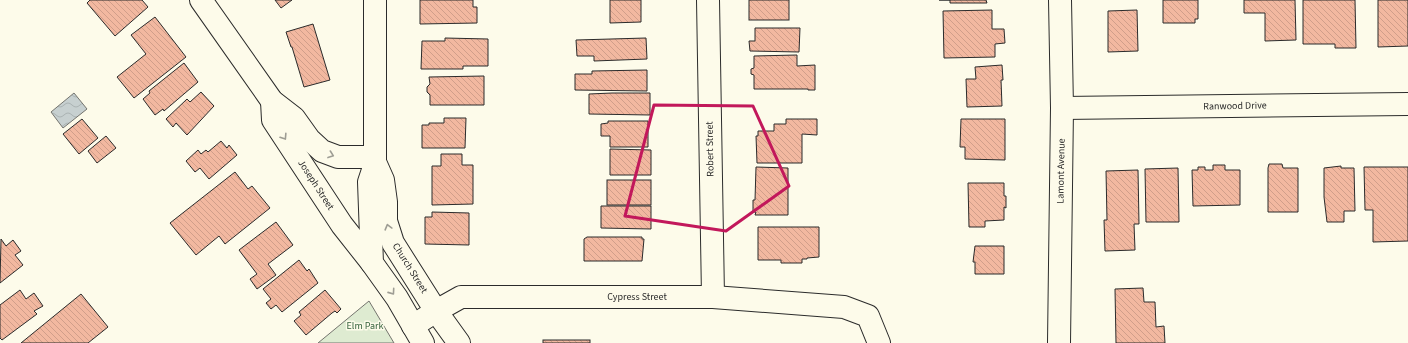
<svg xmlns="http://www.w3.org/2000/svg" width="1408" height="343" font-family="'Source Sans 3',sans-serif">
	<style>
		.green { fill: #deebd1; stroke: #74746e }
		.water { fill: url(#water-waves); stroke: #74746e }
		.building { fill: url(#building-back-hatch); stroke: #2b2b2b }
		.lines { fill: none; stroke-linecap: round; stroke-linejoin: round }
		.minor-casing { stroke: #2b2b2b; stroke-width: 24 }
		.minor { stroke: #fdfbea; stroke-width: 22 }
		.oneway { stroke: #9e9d94 }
		.marked { fill: none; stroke: #c2185b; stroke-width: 3; stroke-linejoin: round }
		.labels { text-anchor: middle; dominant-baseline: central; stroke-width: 3; stroke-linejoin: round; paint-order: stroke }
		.street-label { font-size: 10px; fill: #2b2b2b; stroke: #fdfbea }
		.park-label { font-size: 10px; fill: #34623c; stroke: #fdfbea }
	</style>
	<defs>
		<pattern id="water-waves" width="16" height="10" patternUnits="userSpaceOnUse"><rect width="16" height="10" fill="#c7d0d0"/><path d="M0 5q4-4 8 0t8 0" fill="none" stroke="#abb3b3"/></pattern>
		<pattern id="building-back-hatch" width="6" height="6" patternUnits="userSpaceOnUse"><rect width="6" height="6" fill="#f2b8a0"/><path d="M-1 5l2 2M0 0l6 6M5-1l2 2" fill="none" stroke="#d09e8a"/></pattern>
	</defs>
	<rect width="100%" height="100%" fill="#fdfbea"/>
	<path class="green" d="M369,301L394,343H318Z"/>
	<path class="water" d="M74,93L87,109L63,128L51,112Z"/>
	<g class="building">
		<path d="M90,0H142L148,7L115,36L87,3Z"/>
		<path d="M275,0H292L281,8Z"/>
		<path d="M420,0H473V7H477V23L420,24Z"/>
		<path d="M610,0H641V22L610,23Z"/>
		<rect x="749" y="0" width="40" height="20"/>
		<path d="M939,0H986L987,3H950V0Z"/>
		<path d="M1163,0H1198V19H1195V23H1163Z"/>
		<path d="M1244,0H1295L1296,40L1265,41V13H1244Z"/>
		<path d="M1303,0H1355L1356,48H1335V44H1303Z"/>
		<path d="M1378,0H1408V46L1378,47Z"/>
		<path d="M992,10V29H1004L1005,43L995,44V57L944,58L943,11Z"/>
		<path d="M1137,10L1138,51L1108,52V11Z"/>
		<path d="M155,17L186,57L134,98L117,77L146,54L131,35Z"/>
		<path d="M313,24L330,80L304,87L292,47H291L286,32Z"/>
		<path d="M755,28H800L799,52L750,51L749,41H755Z"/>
		<path d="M445,38L488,39V66H463V69H421L422,41H445Z"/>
		<path d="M646,38L647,59L594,61V56H577L576,40Z"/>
		<path d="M797,55V66L815,65V90H808V89H754V75L751,74V69L754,68V56Z"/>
		<path d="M184,63L198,82L164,111L163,109L155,115L143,99L150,93L149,91Z"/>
		<path d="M1002,65L1003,80H1001L1002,106L967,107L966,79H976L975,67Z"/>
		<path d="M647,70V91L575,90V74H592V71Z"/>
		<path d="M484,76V105H430V95L427,92V87L430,84L429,77Z"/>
		<path d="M201,92L214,106L187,135L176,123L173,127L166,119L187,99L190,102Z"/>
		<path d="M612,93H650V115L589,114V94Z"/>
		<path d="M444,118H466L465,148H422V125H429V123H444Z"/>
		<path d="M82,119L98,138L79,154L63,134Z"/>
		<path d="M786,119H817V135L802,134V163H757L756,136H758V131H774V124H786Z"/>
		<path d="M961,119H1005V160L965,159V147H960Z"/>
		<path d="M608,121H648V147H610V136H601V124L608,123Z"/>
		<path d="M106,136L116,148L97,163L88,151Z"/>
		<path d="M221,141L227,148L229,145L237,155L209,179L200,168L195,172L186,161L198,150L201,154L206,150L208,152Z"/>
		<path d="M610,149L651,150V175H610Z"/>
		<path d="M441,154H462V165H473V204L432,205V166H441Z"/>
		<path d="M1269,164H1282L1283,168H1298V212H1268V168Z"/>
		<path d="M1213,165H1225V170H1240V205L1193,206L1192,170H1198V167H1205V170H1213Z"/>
		<path d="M1341,166V168H1354L1355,211H1344V222H1327L1324,197V168Z"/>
		<path d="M756,167L788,168V215H755L756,212H753V200H755Z"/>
		<path d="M1364,167H1408V241L1373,242V210H1365Z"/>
		<path d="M1178,168L1179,222H1146L1145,169Z"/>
		<path d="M1138,170L1139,224H1134L1135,250L1105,251L1104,220H1107L1106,171Z"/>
		<path d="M235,172L248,189L252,186L270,208L225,244L219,236L196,255L170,223Z"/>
		<rect x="607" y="180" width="44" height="25"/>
		<path d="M968,183H1004V196H1006V208L1004,207V220L985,221V227H969Z"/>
		<path d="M601,206H651V229L601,228Z"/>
		<path d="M432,212L469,213V245L425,244V217H432Z"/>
		<path d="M276,222L293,245L268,264L276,275L257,289L250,279L257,274L239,250Z"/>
		<path d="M758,227H819V257L807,258V259H802V263H781V260H758Z"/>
		<path d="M587,237H642V239H644L642,261H584V239Z"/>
		<path d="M1,239L6,246L13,240L21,251L15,255L23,265L0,283Z"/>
		<path d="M975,246H1004V274H975V262H973Z"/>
		<path d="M299,260L307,271L309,269L318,283L282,312L276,305L271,309L266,303L271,299L263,289Z"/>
		<path d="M1143,288L1144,302H1155L1156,327L1164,326L1165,343H1116L1115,289Z"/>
		<path d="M20,290L26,299L34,293L43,306L34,311L37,314L2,340L0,338V305Z"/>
		<path d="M325,290L341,309L337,313L335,311L332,313L306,335L294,321L301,315L299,312Z"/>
		<path d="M81,294L108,327L88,343H21Z"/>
		<rect x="543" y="340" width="47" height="3"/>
	</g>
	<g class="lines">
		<g class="minor-casing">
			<g id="minor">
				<path d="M201,0L272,101L294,118L309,139L322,151L338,157H375"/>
				<path d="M375,0V162L383,180L386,202V221L393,243L436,311L459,343"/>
				<path d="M708,0L713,297"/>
				<path d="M272,101L273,120L342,225L372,263"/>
				<path d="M1062,108L1408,104"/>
				<path d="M375,164L369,182L372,263L397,298L423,343"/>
				<path d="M413,326L436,311L461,297H713L844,307L868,316L879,343"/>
				<path d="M1059,343L1062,108L1060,0"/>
			</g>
		</g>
		<use href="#minor" class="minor"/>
	</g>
	<defs><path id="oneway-chevron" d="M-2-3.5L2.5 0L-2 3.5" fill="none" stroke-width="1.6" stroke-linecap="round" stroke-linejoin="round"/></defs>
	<g class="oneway">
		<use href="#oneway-chevron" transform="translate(284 137) rotate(57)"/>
		<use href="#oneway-chevron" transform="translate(331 155) rotate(20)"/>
		<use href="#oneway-chevron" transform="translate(388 227) rotate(-105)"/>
		<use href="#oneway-chevron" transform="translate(392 292) rotate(55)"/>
	</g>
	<path class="marked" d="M654,105L753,106L789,186L726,231L625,216Z"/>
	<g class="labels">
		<g class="street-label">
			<text transform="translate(1235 106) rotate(-1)">Ranwood Drive</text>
			<text transform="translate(710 149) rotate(-91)">Robert Street</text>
			<text transform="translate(1061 171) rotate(-89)">Lamont Avenue</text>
			<text transform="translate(316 185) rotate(57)">Joseph Street</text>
			<text transform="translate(410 268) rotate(58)">Church Street</text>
			<text x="637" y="297">Cypress Street</text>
		</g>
		<g class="park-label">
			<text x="365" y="326">Elm Park</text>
		</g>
	</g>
</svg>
